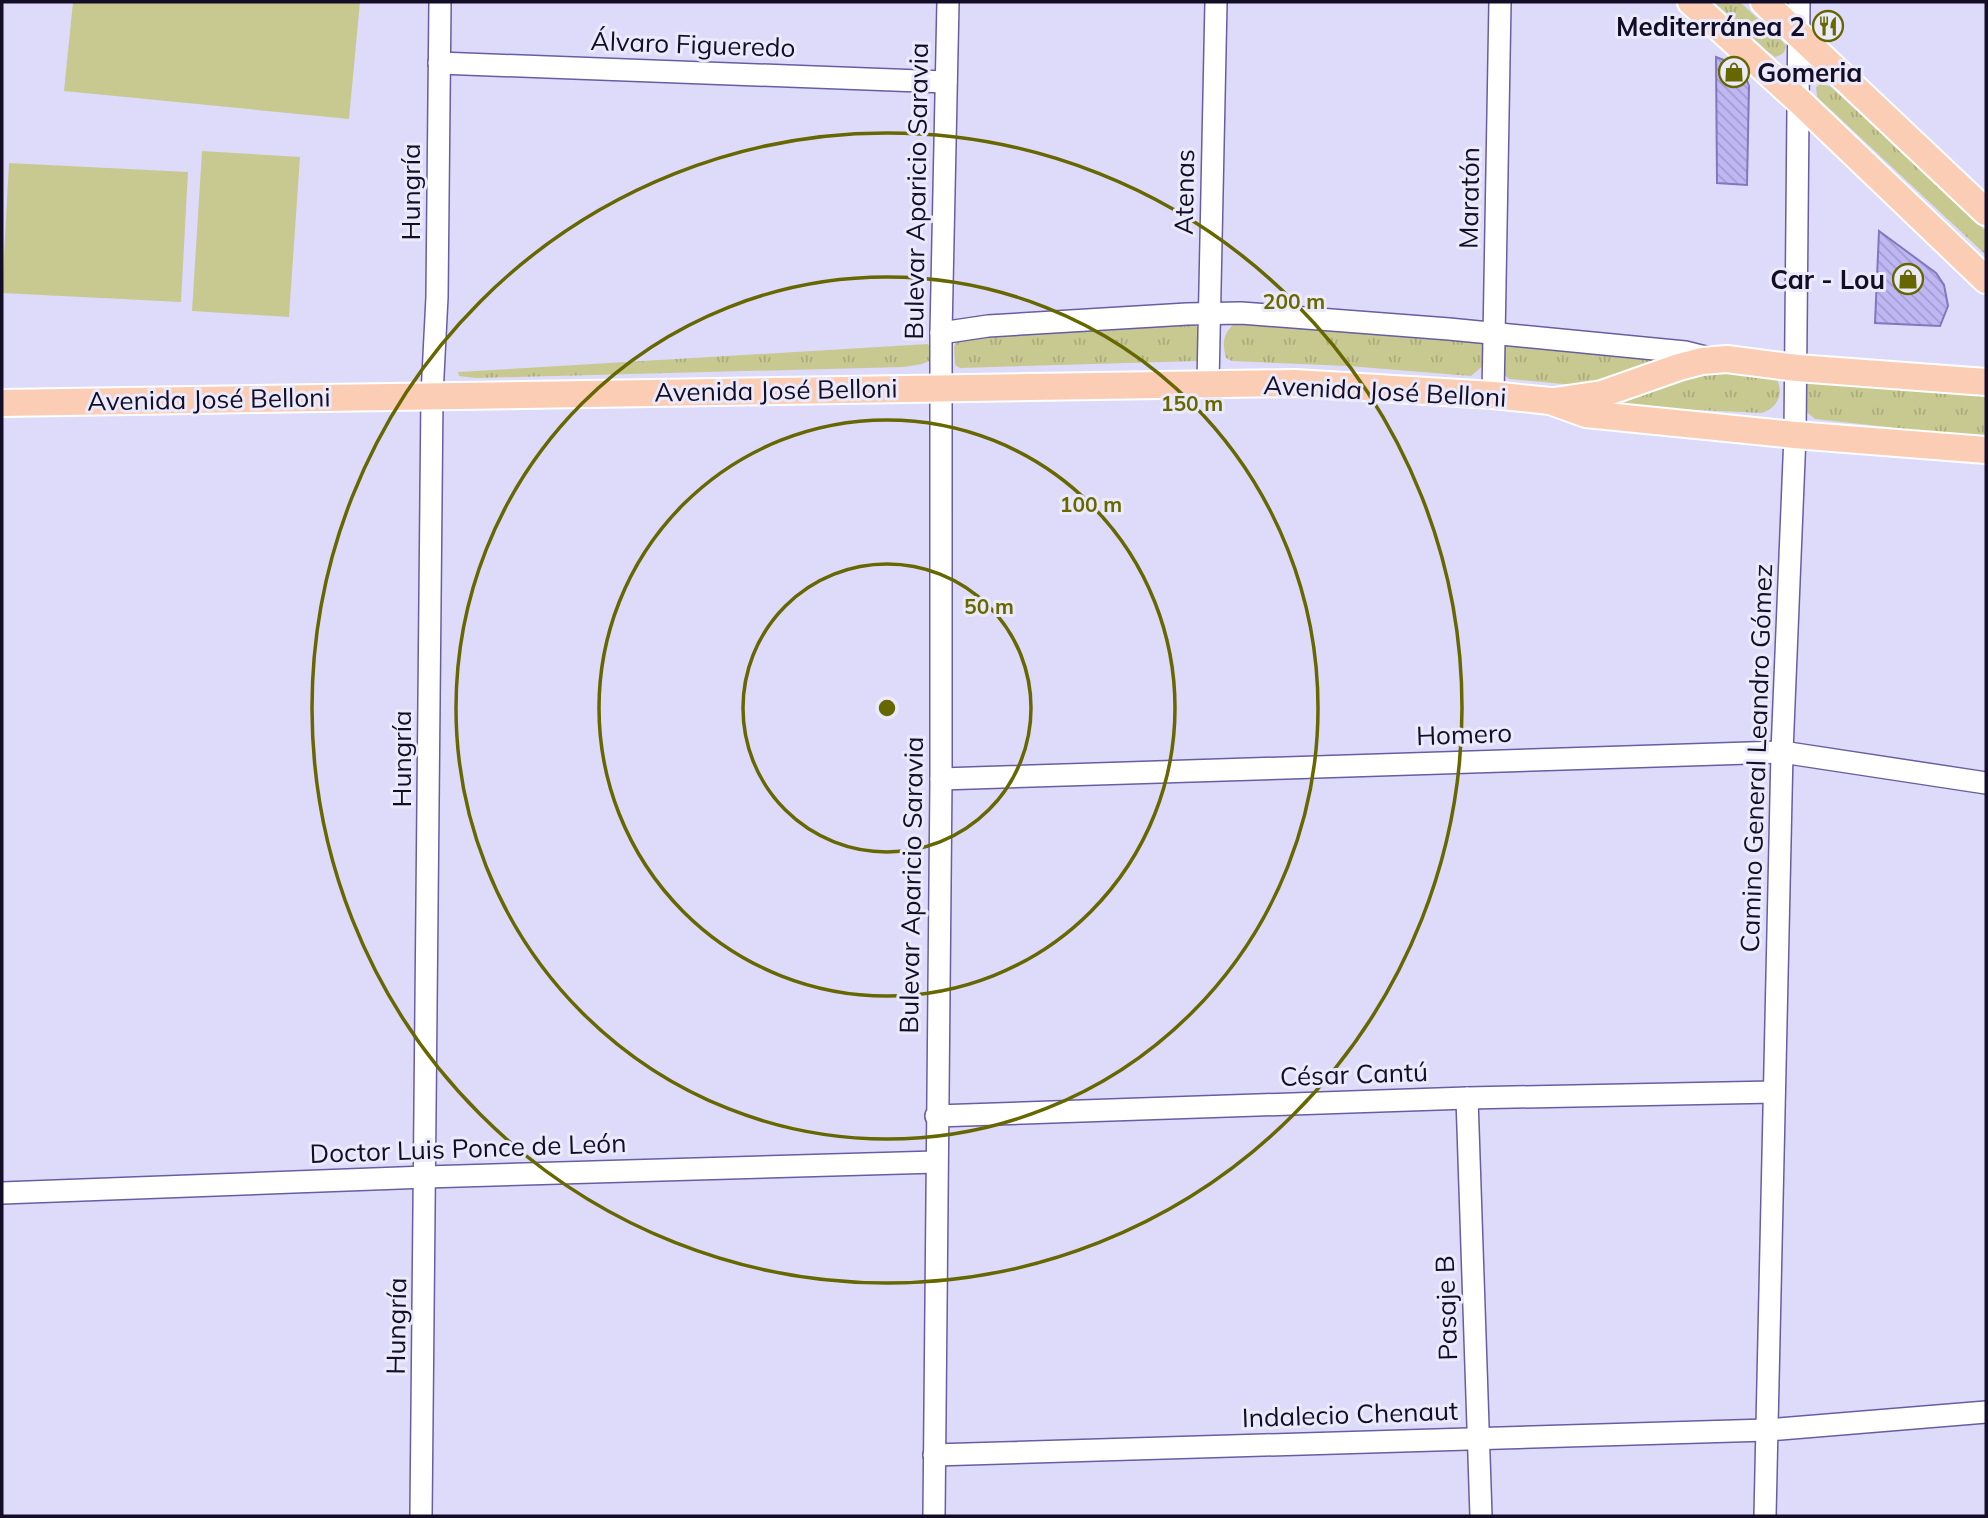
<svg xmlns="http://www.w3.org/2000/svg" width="1988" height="1518" font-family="Mulish,sans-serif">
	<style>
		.grass { fill: url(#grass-tufts) }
		.pitch { fill: #c8c991 }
		.building { fill: url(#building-back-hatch); stroke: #8177be; stroke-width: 2 }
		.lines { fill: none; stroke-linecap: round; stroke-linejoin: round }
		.minor-casing { stroke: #685da1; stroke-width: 24 }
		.major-casing { stroke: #fff; stroke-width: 30 }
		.minor { stroke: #fff; stroke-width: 21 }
		.major { stroke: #fbcdb4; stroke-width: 26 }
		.ring { fill: none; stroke: #676700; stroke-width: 3.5 }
		.labels { text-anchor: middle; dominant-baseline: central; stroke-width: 6; stroke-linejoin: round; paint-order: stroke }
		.poi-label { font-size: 26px; font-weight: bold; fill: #130d28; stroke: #ebeafa; text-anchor: end }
		.street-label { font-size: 26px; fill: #130d28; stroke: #ebeafa }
		.centre { fill: #676700; stroke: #ebeafa; stroke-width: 3.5 }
		.ring-label { font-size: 21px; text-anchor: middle; font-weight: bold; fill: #676700; stroke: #ebeafa; stroke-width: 6; stroke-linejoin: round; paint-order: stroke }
	</style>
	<defs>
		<pattern id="grass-tufts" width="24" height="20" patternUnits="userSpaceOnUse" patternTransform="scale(1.75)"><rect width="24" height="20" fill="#c8c991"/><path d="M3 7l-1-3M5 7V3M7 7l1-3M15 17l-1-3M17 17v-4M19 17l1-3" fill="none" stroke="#abab7d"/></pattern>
		<pattern id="building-back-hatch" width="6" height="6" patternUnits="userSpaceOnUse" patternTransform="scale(1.75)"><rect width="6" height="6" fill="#beb7f3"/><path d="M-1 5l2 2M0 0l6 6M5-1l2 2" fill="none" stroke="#a29cd0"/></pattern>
	</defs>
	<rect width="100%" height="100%" fill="#dedbfa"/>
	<g class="grass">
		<path d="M1714,2H1740L1783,42L1786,46C1785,53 1782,55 1775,57L1768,52Z"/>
		<path d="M1820,84L1830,86L1986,231V255L1817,97L1816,87Z"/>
		<path d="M1246,321L1482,341L1486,348L1484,365L1471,376L1348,366L1232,361L1226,358C1222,343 1223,334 1234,324Z"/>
		<path d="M1191,323L1200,329L1201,359L1197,361L960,368L955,365L954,347L956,341L969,337Z"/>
		<path d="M928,344L930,347L929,361L922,364L904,367L475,378L459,376L458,372Z"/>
		<path d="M1503,345L1658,359L1656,362L1584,386L1510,379C1497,373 1503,357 1503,345Z"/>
		<path d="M1717,364L1776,377C1784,393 1779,407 1762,413L1570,404L1633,398L1696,370Z"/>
		<path d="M1813,378L1986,389V438L1815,419L1804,410V388Z"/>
	</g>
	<g class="pitch">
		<path d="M73,2H360L349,119L64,91Z"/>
		<path d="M202,151L300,157L289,317L192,311Z"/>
		<path d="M9,163L188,172L181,302L2,293Z"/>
	</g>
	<g class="building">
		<path d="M1716,57L1737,65L1744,72L1749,86L1747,185L1717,183Z"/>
		<path d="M1879,231L1936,273L1944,285L1948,306L1940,326L1875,323Z"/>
	</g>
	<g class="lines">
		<g class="minor-casing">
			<g id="minor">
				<path d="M439,63L946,82"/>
				<path d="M941,333L988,326L1187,314L1241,313L1449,329L1685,352L1709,358"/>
				<path d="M1208,383L1216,2"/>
				<path d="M1493,395L1500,2"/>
				<path d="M941,779L1782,752L1986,783"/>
				<path d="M1467,1098L1481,1516"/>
				<path d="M936,1116L1467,1098L1774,1092"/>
				<path d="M2,1193L426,1177L936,1162"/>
				<path d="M934,1455L1767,1430L1986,1412"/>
				<path d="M421,1516L432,395L437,297L440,2"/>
				<path d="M934,1516L941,779V333L948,2"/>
				<path d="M1765,1516L1782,752L1795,435L1799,2"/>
			</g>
		</g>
		<g class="major-casing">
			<g id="major">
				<path d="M1691,2L1799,101L1986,280"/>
				<path d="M1764,2L1986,212"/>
				<path d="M1554,401L1602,394L1679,367L1702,361L1727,359L1797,368L1986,382"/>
				<path d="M2,403L1295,383L1493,395L1550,401L1586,414L1795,435L1986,450"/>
			</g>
		</g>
		<use href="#minor" class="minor"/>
		<use href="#major" class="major"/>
	</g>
	<g class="ring">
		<circle cx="887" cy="708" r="144"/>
		<circle cx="887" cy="708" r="288"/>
		<circle cx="887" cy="708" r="431"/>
		<circle cx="887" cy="708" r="575"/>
	</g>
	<defs>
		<g id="restaurant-ring" transform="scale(1.575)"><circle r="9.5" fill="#ebeafa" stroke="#676700" stroke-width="1.5"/><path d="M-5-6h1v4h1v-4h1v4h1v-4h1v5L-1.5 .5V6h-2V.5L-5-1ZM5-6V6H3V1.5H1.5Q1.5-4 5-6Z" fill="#676700"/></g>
		<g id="shop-ring" transform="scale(1.575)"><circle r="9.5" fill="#ebeafa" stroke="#676700" stroke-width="1.5"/><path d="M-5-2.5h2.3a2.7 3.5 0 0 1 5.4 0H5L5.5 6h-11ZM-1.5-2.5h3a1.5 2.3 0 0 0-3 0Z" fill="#676700"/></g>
	</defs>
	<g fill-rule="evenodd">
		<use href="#restaurant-ring" x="1828" y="26"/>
		<use href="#shop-ring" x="1734" y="72"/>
		<use href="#shop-ring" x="1908" y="279"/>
	</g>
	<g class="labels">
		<g class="poi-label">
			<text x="1805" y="26">Mediterránea 2</text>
			<text x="1757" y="72" text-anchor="start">Gomeria</text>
			<text x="1885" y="279">Car - Lou</text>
		</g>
		<g class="street-label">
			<text transform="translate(693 44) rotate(2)">Álvaro Figueredo</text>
			<text transform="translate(916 191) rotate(-89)">Bulevar Aparicio Saravia</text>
			<text transform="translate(410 192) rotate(-90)">Hungría</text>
			<text transform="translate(1184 192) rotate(-89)">Atenas</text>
			<text transform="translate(1469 198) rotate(-89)">Maratón</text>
			<text transform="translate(776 390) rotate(-1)">Avenida José Belloni</text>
			<text transform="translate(1385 391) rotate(3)">Avenida José Belloni</text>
			<text transform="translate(209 399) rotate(-1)">Avenida José Belloni</text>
			<text transform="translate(1464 734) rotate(-2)">Homero</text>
			<text transform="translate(1756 758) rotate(-88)">Camino General Leandro Gómez</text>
			<text transform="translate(401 759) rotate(-90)">Hungría</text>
			<text transform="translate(911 885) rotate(-89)">Bulevar Aparicio Saravia</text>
			<text transform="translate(1354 1074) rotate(-2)">César Cantú</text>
			<text transform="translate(468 1148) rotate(-2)">Doctor Luis Ponce de León</text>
			<text transform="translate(1446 1308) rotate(-92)">Pasaje B</text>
			<text transform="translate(396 1326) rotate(-89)">Hungría</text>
			<text transform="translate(1350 1414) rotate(-2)">Indalecio Chenaut</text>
		</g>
	</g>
	<circle cx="887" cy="708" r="10" class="centre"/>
	<g class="ring-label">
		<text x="1294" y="309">200 m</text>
		<text x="1192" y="411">150 m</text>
		<text x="1091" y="512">100 m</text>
		<text x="989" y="614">50 m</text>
	</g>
	<rect width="1988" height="1518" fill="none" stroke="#130d28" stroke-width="7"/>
</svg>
